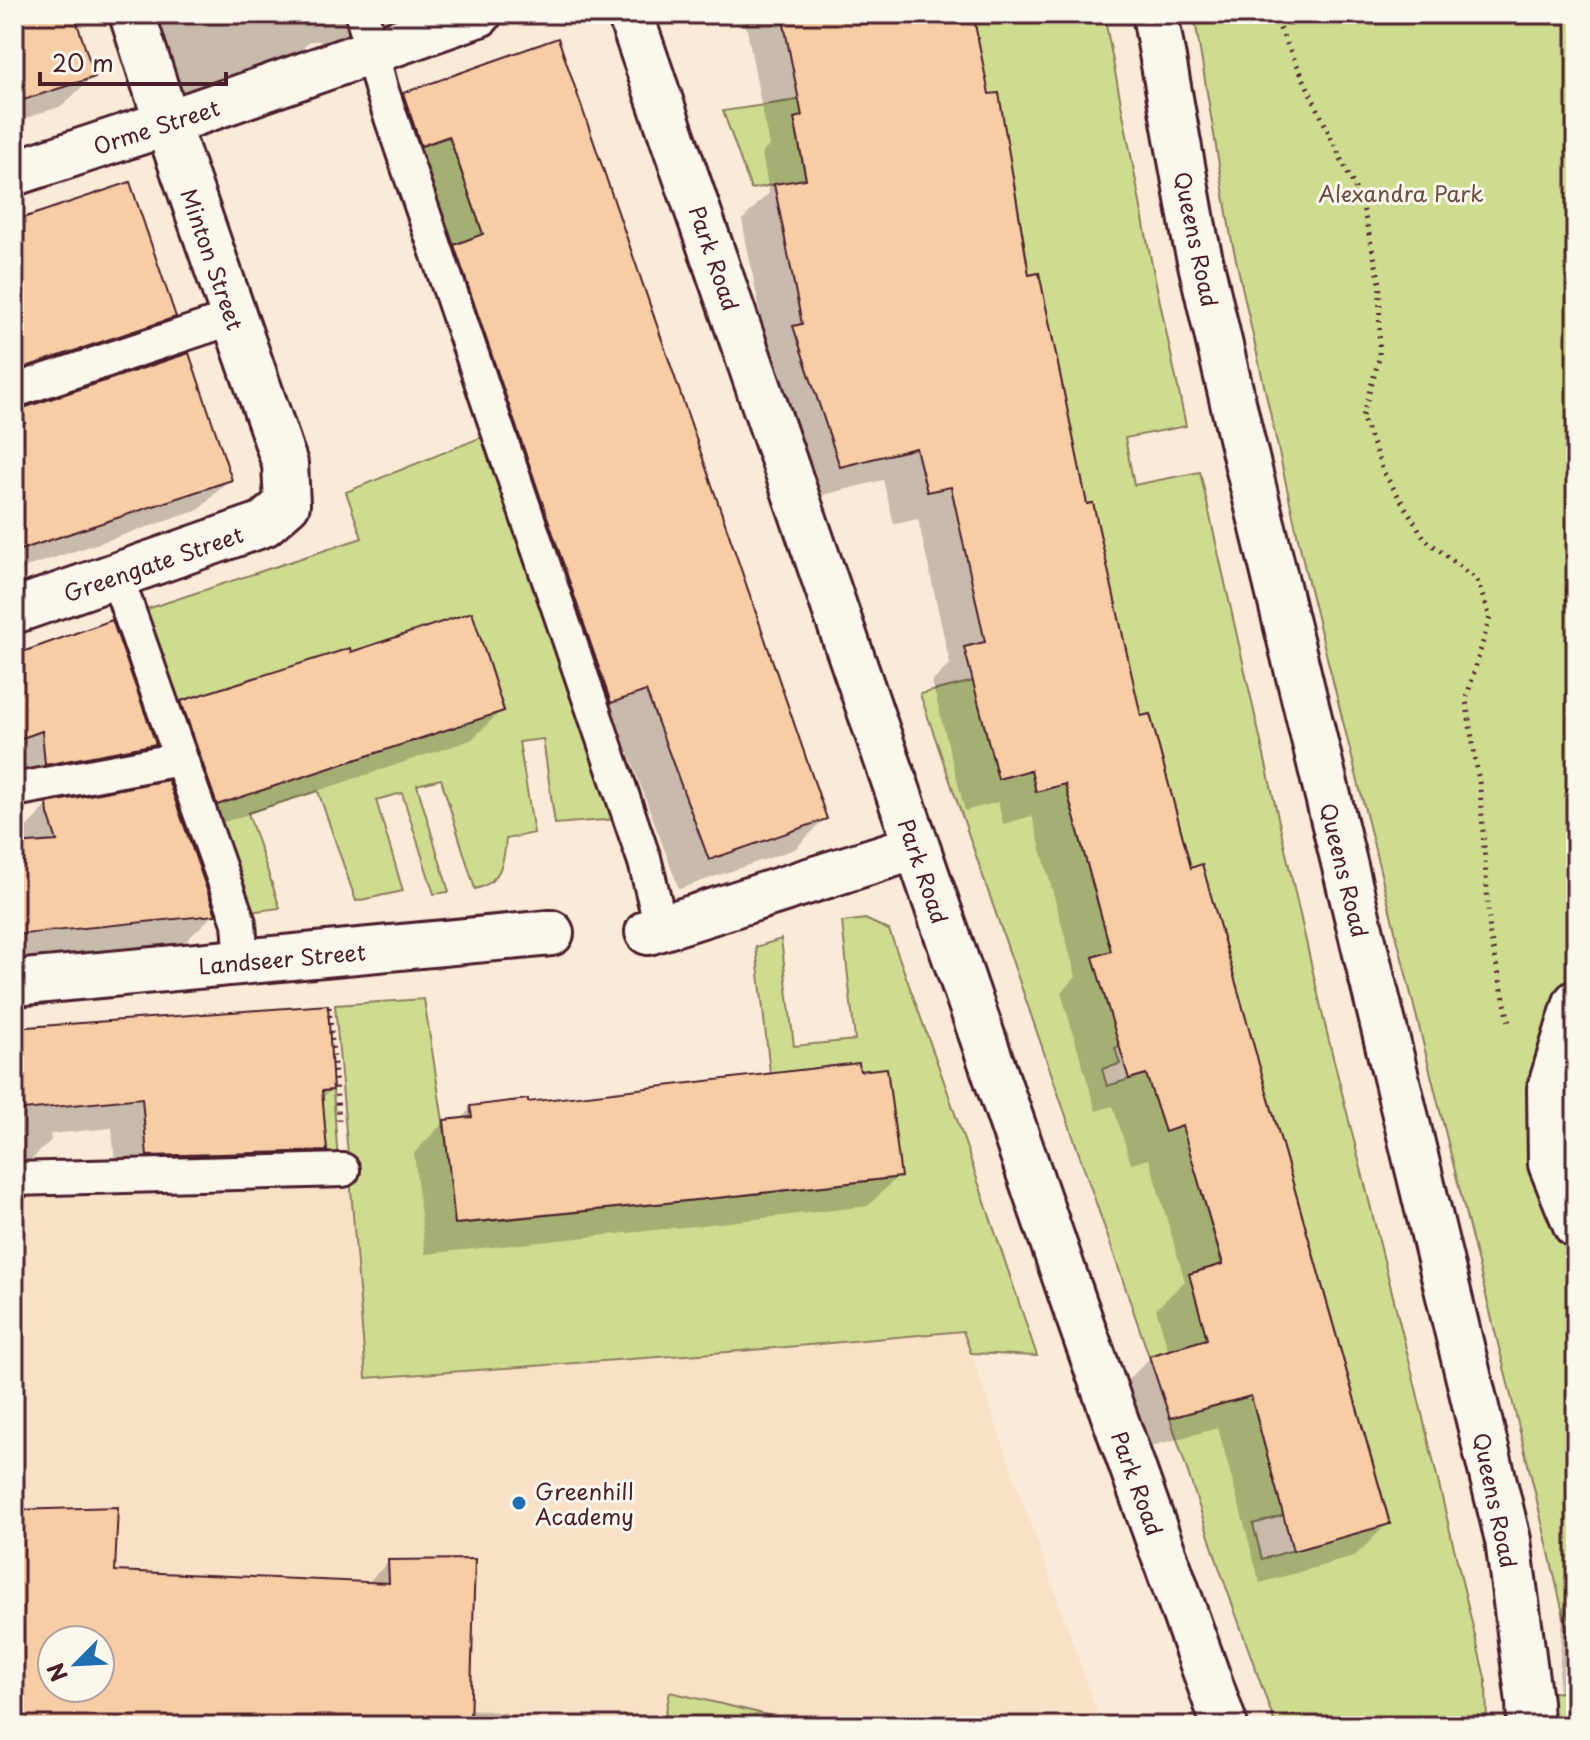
<svg xmlns="http://www.w3.org/2000/svg" width="1590" height="1740" font-family="'Playpen Sans',sans-serif">
	<style>
		.built { fill: #f9e1c8; fill-rule: evenodd }
		.green { fill: #cedc90; stroke: #8c7e5e; stroke-width: 2; fill-rule: evenodd }
		.shadow { fill: #0003; fill-rule: evenodd }
		.building { fill: #f7cda6; stroke: #4a1f2b; stroke-width: 2; fill-rule: evenodd }
		.lines { fill: none; stroke-linecap: round; stroke-linejoin: round }
		.service-casing { stroke: #4a1f2b; stroke-width: 38 }
		.pedestrian-casing { stroke: #4a1f2b; stroke-width: 50 }
		.minor-casing { stroke: #4a1f2b; stroke-width: 50 }
		.tertiary-casing { stroke: #4a1f2b; stroke-width: 50 }
		.path { stroke: #4a1f2b; stroke-width: 5; stroke-dasharray: 2 6; stroke-linecap: butt }
		.service { stroke: #fbf7ec; stroke-width: 32 }
		.pedestrian { stroke: #fbf7ec; stroke-width: 44 }
		.minor { stroke: #fbf7ec; stroke-width: 44 }
		.tertiary { stroke: #fbf7ec; stroke-width: 44 }
		.poi-dot { fill: #1f6fb2; stroke: #fbf7ec; stroke-width: 3 }
		.labels { text-anchor: middle; dominant-baseline: central; stroke-width: 6; stroke-linejoin: round; paint-order: stroke }
		.street-label { font-size: 22px; fill: #4a1f2b; stroke: #fbf7ec }
		.park-label { font-size: 22px; fill: #6b4e44; stroke: #fbf7ec }
		.poi-label { font-size: 22px; fill: #4a1f2b; stroke: #fbf7ec; text-anchor: start }
	</style>
	<rect width="100%" height="100%" fill="#faead7"/>
	<filter id="ink" filterUnits="userSpaceOnUse"><feTurbulence type="fractalNoise" baseFrequency=".0125" numOctaves="2"/><feDisplacementMap in="SourceGraphic" scale="16" xChannelSelector="R" yChannelSelector="G"/><feConvolveMatrix kernelMatrix="1 2 1 2 8 2 1 2 1" color-interpolation-filters="sRGB"/></filter>
	<g filter="url(#ink)">
		<path class="built" d="M351,1189L366,1378L741,1351L963,1331L1102,1726H14V1195ZM52,1640H100V1688H52Z"/>
		<g class="green">
			<path d="M973,14H1104L1149,250L1186,426L1125,438L1134,485L1200,472L1324,1021L1413,1376L1486,1682L1487,1726H1276L1220,1570L1170,1418L1218,1405L1209,1371L1216,1369L1212,1357L1206,1359L1200,1341L1149,1356L920,694L978,680L971,645L987,642L1006,723L1086,705L1080,682L1130,670L1093,503L989,524L983,496L1081,477L1039,273L941,292L947,324L896,334L906,380L915,378L922,414L965,405L972,437L891,454L880,411L826,424L824,418L864,409L859,390L888,384L883,357L810,373L807,366L856,353L848,313L905,300L903,284L1027,260L998,93L876,116L870,87L821,96L814,61L881,49L886,71L980,53ZM1150,714L1191,868L1202,865L1390,1523L1262,1559L1253,1524L1284,1515L1257,1419L1261,1418L1254,1393L1261,1391L1252,1359L1221,1367L1213,1336L1228,1332L1220,1305L1199,1310L1189,1274L1222,1264L1183,1126L1165,1131L1153,1096L1172,1090L1166,1068L1107,1086L1102,1069L1120,1064L1115,1048L1143,1040L1135,1018L1127,1020L1123,1005L1109,1008L1094,957L1111,951L1065,784L1036,792L1031,770L999,778L992,755Z"/>
			<path d="M1194,14H1576V1669L1534,1488L1305,569L1231,237Z"/>
			<path d="M805,99L808,115L794,118L806,179L751,189L723,111Z"/>
			<path d="M449,137L483,234L450,246L416,148Z"/>
			<path d="M487,435L616,819L555,824L543,739L519,742L534,833L506,839C504,862 501,883 475,889L441,779L417,785L449,892L434,894L402,793L376,800L403,891L356,901L318,791L248,813L280,908L249,912L141,611L362,538L346,492ZM472,613L504,710L450,728L424,726L427,737L400,745L395,735L418,630ZM182,701L379,740L382,751L215,805Z"/>
			<path d="M865,919L889,930L946,1087L1037,1356L971,1353L963,1331L741,1351L366,1378L351,1189L335,1005L424,999L459,1224L726,1197L900,1177L887,1068L860,1071L858,1063L795,1071L771,1081L756,947L781,939L794,1046L855,1040L842,922Z"/>
			<path d="M333,1090L338,1162L294,1161V1155L327,1154L322,1091Z"/>
			<path d="M670,1692L815,1726H663Z"/>
			<path d="M1548,1692L1576,1693V1726H1550Z"/>
		</g>
		<g class="shadow">
			<path d="M14,14H72L93,76L62,106L14,122Z"/>
			<path d="M130,14H415L327,45L319,41H310L295,56L158,101Z"/>
			<path d="M744,14H971L1028,277L1140,719L1190,870L1388,1523L1354,1557L1260,1583L1218,1428L1137,1450L1116,1392L1150,1358L1169,1352L1156,1309L1185,1281L1149,1159L1131,1164L1113,1106L1096,1111L1061,992L1076,977L1032,816L1003,824L998,802L965,811L932,682L950,664L918,519L894,524L883,480L807,499L768,354L742,220L769,193L762,153L769,146Z"/>
			<path d="M557,41L825,819L795,849L679,889L616,719L581,732L426,276L450,252L427,188L392,177L374,124L404,94Z"/>
			<path d="M14,224L174,316L144,347L14,390Z"/>
			<path d="M187,355L229,479L199,510L14,571V411H20Z"/>
			<path d="M349,654L502,710L471,740L185,835L214,914L183,944L14,960V846L18,845V836L48,805L169,782L155,742L123,774L14,781V657L150,735L182,703Z"/>
			<path d="M14,1030L331,1089L321,1100L324,1151L294,1181L117,1186L112,1128L50,1134L51,1140L20,1171H14Z"/>
			<path d="M526,1104L898,1176L868,1206L694,1226L425,1254L414,1153L444,1122L459,1121L471,1108Z"/>
			<path d="M14,1512L113,1573L366,1584L389,1562L468,1709L507,1713L506,1726H14ZM52,1640H100V1688H52Z"/>
			<path d="M1576,1595V1694L1558,1693L1563,1608Z"/>
		</g>
		<g class="building">
			<path d="M14,14H74L95,77L14,103Z"/>
			<path d="M782,14H973L989,94L999,93L1029,275L1039,273L1087,504L1093,503L1141,716L1150,714L1191,868L1202,864L1390,1524L1293,1551L1251,1396L1170,1418L1149,1356L1207,1339L1189,1274L1223,1264L1182,1126L1165,1132L1146,1074L1129,1079L1093,957L1111,951L1065,784L1036,792L1031,770L998,779L964,647L985,642L951,487L927,492L916,448L840,467L793,326L802,324L774,184L806,179L794,118L802,116Z"/>
			<path d="M558,38L827,819L709,860L646,691L611,703L454,245L483,234L449,136L421,146L403,93Z"/>
			<path d="M130,182L176,317L14,371V221Z"/>
			<path d="M189,353L232,480L14,552V427L25,423L20,409Z"/>
			<path d="M472,612L504,711L217,805L181,701L350,648L351,652Z"/>
			<path d="M112,620L156,744L45,765L42,731L14,741V655Z"/>
			<path d="M168,780L216,915L14,935V844L57,841L48,814L47,803Z"/>
			<path d="M328,1005L333,1090L322,1091L327,1151L147,1156L142,1098L14,1111V1028Z"/>
			<path d="M859,1063L860,1071L887,1068L901,1177L726,1197L455,1224L444,1120L472,1117L470,1106L528,1099V1102Z"/>
			<path d="M118,1507L115,1571L389,1583L388,1560L475,1559L470,1726H14V1510ZM52,1640H100V1688H52Z"/>
		</g>
		<g class="lines">
			<g class="service-casing">
				<g id="service">
					<path d="M362,14L381,88L645,862L661,927"/>
					<path d="M14,391L233,318"/>
					<path d="M116,575L239,923L242,962"/>
					<path d="M14,790L180,759"/>
					<path d="M14,1179L343,1170"/>
				</g>
			</g>
			<g class="pedestrian-casing">
				<path id="pedestrian" d="M1576,1003L1550,1089L1551,1164L1576,1225"/>
			</g>
			<g class="minor-casing">
				<g id="minor">
					<path d="M1155,14L1195,238L1241,437L1508,1540L1529,1702L1530,1726"/>
					<path d="M14,173L167,123L479,14"/>
					<path d="M14,611L264,524L287,504L285,464L167,123L132,14"/>
					<path d="M648,932L916,847"/>
					<path d="M14,983L551,933"/>
				</g>
			</g>
			<g class="tertiary-casing">
				<path id="tertiary" d="M630,14L1083,1329L1225,1726"/>
			</g>
			<g class="path">
				<path d="M1273,14L1362,203L1380,283L1379,359L1362,417L1384,473L1425,539L1477,580L1490,617L1466,700L1480,788L1490,935L1510,1026"/>
				<path d="M329,1007L339,1121"/>
			</g>
			<use href="#service" class="service"/>
			<use href="#pedestrian" class="pedestrian"/>
			<use href="#minor" class="minor"/>
			<use href="#tertiary" class="tertiary"/>
		</g>
	</g>
	<circle class="poi-dot" cx="519" cy="1503" r="8"/>
	<g class="labels">
		<g class="street-label">
			<text transform="translate(156 126) rotate(-18)">Orme Street</text>
			<text transform="translate(1197 239) rotate(78)">Queens Road</text>
			<text transform="translate(715 258) rotate(71)">Park Road</text>
			<text transform="translate(213 259) rotate(71)">Minton Street</text>
			<text transform="translate(153 563) rotate(-19)">Greengate Street</text>
			<text transform="translate(1345 870) rotate(76)">Queens Road</text>
			<text transform="translate(924 871) rotate(71)">Park Road</text>
			<text transform="translate(282 958) rotate(-5)">Landseer Street</text>
			<text transform="translate(1138 1483) rotate(70)">Park Road</text>
			<text transform="translate(1496 1500) rotate(78)">Queens Road</text>
		</g>
		<g class="park-label">
			<text x="1401" y="192">Alexandra Park</text>
		</g>
		<g class="poi-label">
			<text x="535" y="1490">Greenhill<tspan x="535" dy="25">Academy</tspan></text>
		</g>
	</g>
	<rect width="1590" height="1740" fill="none" stroke="#fbf7ec" stroke-width="48"/>
	<rect x="24" y="24" width="1542" height="1692" fill="none" stroke="#4a1f2b" stroke-width="3" filter="url(#ink)"/>
	<g transform="translate(76 1664) rotate(246)"><circle r="38" fill="#fbf7ec" stroke="#b4a19f" stroke-width="2"/>
	<path d="M0-6L14 30L0 20L-14 30Z" fill="#1f6fb2"/>
	<text y="-12" font-size="22" font-weight="bold" text-anchor="middle" fill="#4a1f2b">N</text>
	</g>
	<path d="M40 72v12h186v-12" fill="none" stroke="#4a1f2b" stroke-width="4"/>
	<text x="52" y="72" font-size="24" fill="#4a1f2b" stroke="#fbf7ec" stroke-width="6" paint-order="stroke">20 m</text>
</svg>
